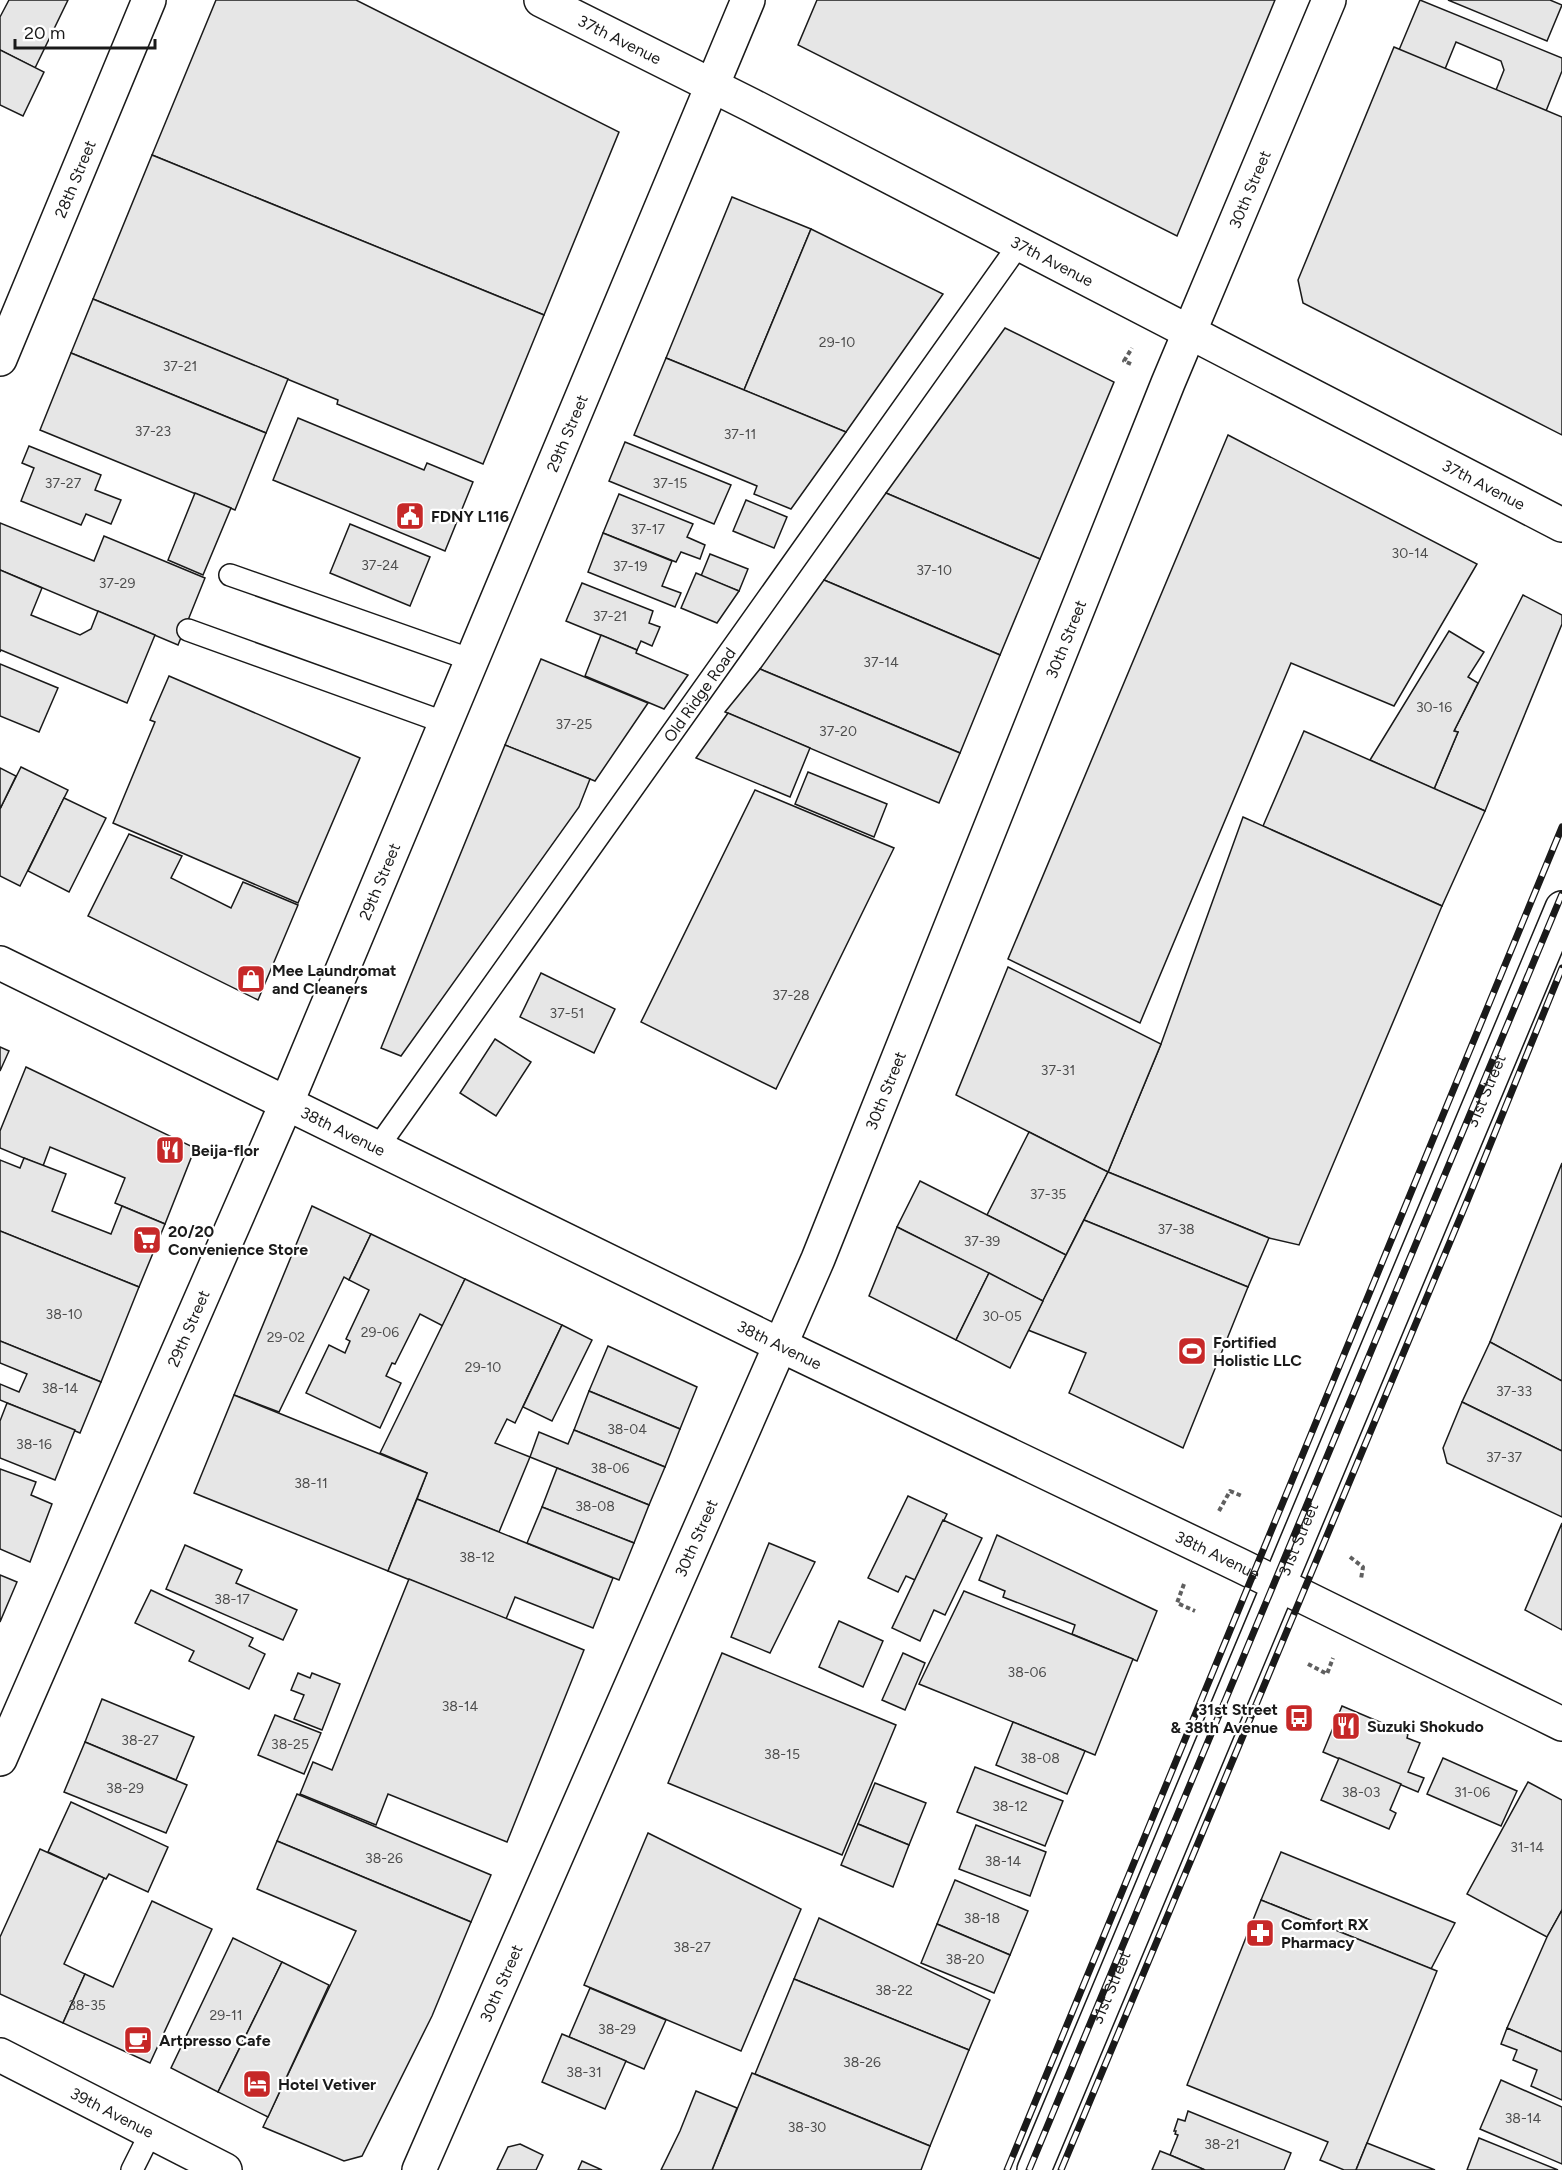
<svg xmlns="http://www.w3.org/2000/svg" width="1562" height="2170" font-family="Figtree,sans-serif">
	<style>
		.building { fill: #e6e6e6; stroke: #1a1a1a; stroke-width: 1.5 }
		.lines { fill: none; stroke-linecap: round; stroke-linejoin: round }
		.lane-casing { stroke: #1a1a1a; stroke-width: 24 }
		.street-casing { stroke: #1a1a1a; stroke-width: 36 }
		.secondary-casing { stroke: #1a1a1a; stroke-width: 36 }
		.path { stroke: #5f5f5f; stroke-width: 4; stroke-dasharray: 4.5 3; stroke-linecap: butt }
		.lane { stroke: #fff; stroke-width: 21 }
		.street { stroke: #fff; stroke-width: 33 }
		.secondary { stroke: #fff; stroke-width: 33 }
		.rail-casing { stroke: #1a1a1a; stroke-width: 7 }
		.rail { stroke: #fff; stroke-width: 4.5; stroke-dasharray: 14; stroke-linecap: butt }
		.labels { text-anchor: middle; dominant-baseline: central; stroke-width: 4.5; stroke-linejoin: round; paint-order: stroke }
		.number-label { font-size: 14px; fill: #4d4d4d }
		.street-label { font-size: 16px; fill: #1a1a1a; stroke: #fff }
		.poi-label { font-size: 16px; font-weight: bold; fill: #1a1a1a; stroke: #fff; text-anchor: start }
	</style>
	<rect width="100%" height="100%" fill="#fff"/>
	<g class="building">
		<path d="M9,0H68L35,68L0,50V17Z"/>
		<path d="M216,0H356L619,132L544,315L152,155Z"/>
		<path d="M817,0H1275L1177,236L798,45Z"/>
		<path d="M1420,0L1562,58V71L1546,111L1496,90L1504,70L1501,61L1456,42L1445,69L1399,50Z"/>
		<path d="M1448,0H1550L1562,5L1547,41Z"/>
		<path d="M1394,47L1562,117V435L1303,303L1298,280Z"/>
		<path d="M0,50L44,72L23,116L0,105Z"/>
		<path d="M152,155L544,315L483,464L337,404L338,400L93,299Z"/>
		<path d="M732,197L811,229L744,390L666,358Z"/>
		<path d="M811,229L943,294L846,432L744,390Z"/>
		<path d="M93,299L288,379L266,433L71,353Z"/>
		<path d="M1005,328L1114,382L1040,559L886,493Z"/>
		<path d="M71,353L266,433L235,510L40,430Z"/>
		<path d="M666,358L846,432L791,509L754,494L757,486L634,435Z"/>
		<path d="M298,418L424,470L427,463L473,482L445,551L273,480Z"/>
		<path d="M1228,435L1477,564L1394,706L1291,663L1140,1023L1008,959Z"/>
		<path d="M625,442L731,485L714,524L609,481Z"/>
		<path d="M29,446L101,475L95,490L121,500L111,524L86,514L81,525L21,501L34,468L22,463Z"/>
		<path d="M195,493L231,508L203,575L168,560Z"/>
		<path d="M886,493L1040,559L1000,655L824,580Z"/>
		<path d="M619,494L693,524L687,537L705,545L700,559L681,552L676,562L603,533Z"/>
		<path d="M746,500L787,517L774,548L733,531Z"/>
		<path d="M0,523L94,561L104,536L205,578L178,645L0,570Z"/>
		<path d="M350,524L430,557L410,606L330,573Z"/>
		<path d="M603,533L672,561L662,586L681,593L675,607L588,572Z"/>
		<path d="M710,554L748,569L739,591L701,576Z"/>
		<path d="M0,570L42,588L31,615L80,635L91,629L98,611L155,635L127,703L1,650L0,652Z"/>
		<path d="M696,573L739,591L717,623L681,608Z"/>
		<path d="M824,580L1000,655L960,753L760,669Z"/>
		<path d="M582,583L653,611L649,623L660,627L652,646L641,641L637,650L566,621Z"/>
		<path d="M1523,595L1562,615V624L1485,811L1434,789L1458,732L1454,731Z"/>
		<path d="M1449,631L1484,652L1468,677L1478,683L1454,731L1458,732L1434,789L1370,760Z"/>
		<path d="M601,635L637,650L636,653L688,675L664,709L585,676Z"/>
		<path d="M541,659L648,703L595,781L505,745Z"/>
		<path d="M0,664L58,688L39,732L0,716Z"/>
		<path d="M760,669L960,753L939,803L725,712Z"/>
		<path d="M169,676L360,758L298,903L113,823L155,722L150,720Z"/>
		<path d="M728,713L810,748L790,797L696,758Z"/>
		<path d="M1304,731L1485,811L1442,906L1263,826Z"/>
		<path d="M505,745L590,779L579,807L401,1056L381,1048Z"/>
		<path d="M21,767L68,790L20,886L0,876V809Z"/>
		<path d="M0,768L16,776L0,809Z"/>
		<path d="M808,772L887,804L874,837L795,804Z"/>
		<path d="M755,790L894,848L776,1089L641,1022Z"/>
		<path d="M64,798L106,818L69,892L28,871Z"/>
		<path d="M1243,817L1442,906L1299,1245L1269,1238L1108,1172L1161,1044Z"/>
		<path d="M129,834L182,856L171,878L231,908L243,882L298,905L258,1000L88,916Z"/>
		<path d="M1008,967L1161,1044L1108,1172L956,1095Z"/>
		<path d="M541,973L615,1009L594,1053L520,1017Z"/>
		<path d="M495,1039L531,1062L496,1116L460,1093Z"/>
		<path d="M0,1047L9,1051L0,1071Z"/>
		<path d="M26,1067L195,1148L165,1224L115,1203L125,1178L50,1147L43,1166L0,1148V1131Z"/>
		<path d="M1029,1132L1108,1172L1066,1255L987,1215Z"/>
		<path d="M24,1158L66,1174L52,1211L111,1234L122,1206L165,1224L139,1287L0,1231V1160L20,1168Z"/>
		<path d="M1562,1163V1381L1490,1342Z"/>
		<path d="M1108,1172L1269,1238L1248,1287L1084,1220Z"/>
		<path d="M920,1181L1066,1255L1043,1301L897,1227Z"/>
		<path d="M312,1206L371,1234L349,1280L344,1277L279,1412L234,1395Z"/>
		<path d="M1084,1220L1248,1287L1183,1448L1069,1393L1086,1353L1028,1330Z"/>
		<path d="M897,1227L989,1273L956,1340L869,1296Z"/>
		<path d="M0,1231L139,1287L101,1382L0,1341Z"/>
		<path d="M371,1234L465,1279L443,1326L420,1314L395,1364L392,1363L386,1376L401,1383L380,1428L306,1393L329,1345L345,1353L350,1341L346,1339L369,1290L349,1280Z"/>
		<path d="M989,1273L1043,1301L1010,1368L956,1340Z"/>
		<path d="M465,1279L562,1325L515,1423L507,1419L495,1443L530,1457L499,1532L417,1499L427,1473L380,1453Z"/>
		<path d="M562,1325L592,1340L552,1421L523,1407Z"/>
		<path d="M0,1341L101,1382L80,1433L0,1400V1384L19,1392L27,1374L0,1363Z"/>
		<path d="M1490,1342L1562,1381V1451L1462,1402Z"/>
		<path d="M608,1346L697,1387L680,1429L589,1391Z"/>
		<path d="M589,1391L680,1429L665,1467L574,1430Z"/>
		<path d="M234,1395L427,1473L388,1571L194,1493Z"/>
		<path d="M1462,1402L1562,1451V1517L1447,1463L1443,1448Z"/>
		<path d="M7,1403L75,1430L55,1480L0,1458V1421Z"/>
		<path d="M574,1430L665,1467L649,1505L530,1457L539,1432L568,1444Z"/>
		<path d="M557,1468L649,1505L634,1543L542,1507Z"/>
		<path d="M0,1469L36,1482L31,1495L52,1504L30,1562L0,1549Z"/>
		<path d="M908,1496L947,1514L915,1580L906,1576L898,1592L868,1578Z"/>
		<path d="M417,1499L613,1578L593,1628L515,1597L506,1619L388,1571Z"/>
		<path d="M542,1507L634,1543L619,1580L527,1543Z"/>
		<path d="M943,1520L982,1538L945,1615L934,1610L920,1641L892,1628Z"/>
		<path d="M1562,1523V1630L1525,1610Z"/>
		<path d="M997,1535L1157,1611L1137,1661L1072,1634L1075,1625L1003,1597L1005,1591L979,1580Z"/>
		<path d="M769,1543L815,1562L770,1653L731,1637Z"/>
		<path d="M185,1545L242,1570L236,1583L297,1610L283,1640L166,1589Z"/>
		<path d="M0,1575L17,1582L0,1622Z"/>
		<path d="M409,1579L584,1650L507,1842L388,1794L376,1825L300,1794L313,1762L332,1770Z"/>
		<path d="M151,1590L253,1638L249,1646L265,1654L249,1689L189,1661L194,1651L135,1623Z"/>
		<path d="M964,1591L1133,1659L1095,1755L919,1684Z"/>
		<path d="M839,1621L883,1641L863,1687L819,1667Z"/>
		<path d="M722,1653L896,1725L842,1855L668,1783Z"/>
		<path d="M903,1653L925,1663L905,1710L882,1700Z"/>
		<path d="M298,1673L310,1678L312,1673L340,1684L322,1730L294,1719L304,1695L291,1690Z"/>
		<path d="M102,1699L194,1737L176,1780L85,1742Z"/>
		<path d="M1342,1706L1408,1734L1407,1738L1420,1743L1408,1772L1424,1778L1418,1792L1323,1752Z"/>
		<path d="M275,1715L321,1733L304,1774L258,1755Z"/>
		<path d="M1013,1722L1085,1751L1067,1794L996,1765Z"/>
		<path d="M85,1742L187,1785L166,1833L64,1792Z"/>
		<path d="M1339,1758L1401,1784L1390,1810L1396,1813L1389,1829L1321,1800Z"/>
		<path d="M1443,1758L1517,1791L1501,1826L1427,1794Z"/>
		<path d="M975,1767L1063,1801L1045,1846L957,1812Z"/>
		<path d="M1528,1782L1562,1800V1910L1547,1937L1467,1894Z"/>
		<path d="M875,1783L926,1803L909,1845L858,1824Z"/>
		<path d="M297,1794L491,1875L471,1922L277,1841Z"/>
		<path d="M71,1802L168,1847L148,1892L109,1874L106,1879L48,1852Z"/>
		<path d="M858,1824L909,1845L893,1887L841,1865Z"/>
		<path d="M976,1825L1046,1852L1030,1896L959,1869Z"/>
		<path d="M648,1833L801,1909L741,2051L584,1985Z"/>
		<path d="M277,1841L471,1922L432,2016L362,2156L344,2161L263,2127L356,1931L257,1889Z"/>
		<path d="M40,1849L104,1878L64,1964L85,1974L63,2023L0,1994V1937Z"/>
		<path d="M1281,1852L1455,1923L1431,1969L1261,1900Z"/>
		<path d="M955,1880L1028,1911L1010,1955L937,1924Z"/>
		<path d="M1261,1900L1437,1971L1356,2170H1344L1320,2160L1328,2142L1187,2085Z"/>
		<path d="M152,1901L212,1929L150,2063L63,2023L85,1974L113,1987Z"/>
		<path d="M1562,1910V2052L1507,2028L1547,1937Z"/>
		<path d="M819,1918L990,2000L969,2050L794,1979Z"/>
		<path d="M937,1924L1010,1955L994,1993L921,1963Z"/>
		<path d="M233,1938L282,1962L218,2092L171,2068Z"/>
		<path d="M282,1962L329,1985L268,2117L218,2092Z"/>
		<path d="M794,1979L969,2050L930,2146L755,2074Z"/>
		<path d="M590,1988L666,2020L644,2069L569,2037Z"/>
		<path d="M1507,2028L1562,2052V2100L1531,2086L1537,2070L1513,2060L1517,2050L1501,2044Z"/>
		<path d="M562,2034L626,2061L605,2109L542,2082Z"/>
		<path d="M752,2073L930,2146L921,2170H712Z"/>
		<path d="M1501,2080L1562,2107V2164L1480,2129Z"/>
		<path d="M696,2091L737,2108L712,2170H661L680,2131Z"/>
		<path d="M1188,2111L1291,2153L1284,2170H1205L1170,2155L1178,2135L1175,2134L1176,2131H1174L1178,2119L1185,2121Z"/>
		<path d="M1479,2138L1558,2170H1467Z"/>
		<path d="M1367,2143L1435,2170H1356Z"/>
		<path d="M520,2144L543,2155L536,2170H497L508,2147Z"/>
		<path d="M1160,2151L1170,2155L1205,2170H1152Z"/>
		<path d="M582,2161L602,2170H578Z"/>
	</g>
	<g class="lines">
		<g class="lane-casing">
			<g id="lane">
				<path d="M230,575L472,660"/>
				<path d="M188,630L446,723"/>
				<path id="s1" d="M378,1147L1020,243"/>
				<path d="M132,2170L151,2132"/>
			</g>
		</g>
		<g class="street-casing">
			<g id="street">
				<path id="s2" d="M541,0L751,105L1562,525"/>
				<path id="s3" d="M0,359L149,0"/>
				<path id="s4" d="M0,963L780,1345L1239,1565L1562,1724"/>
				<path id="s5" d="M0,1759L287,1102L748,0"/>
				<path id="s6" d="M0,2055L225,2170"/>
				<path id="s7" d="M419,2170L818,1259L1168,383L1329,0"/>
			</g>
		</g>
		<g class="secondary-casing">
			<g id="secondary">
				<path id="s8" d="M1034,2170L1562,908"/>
			</g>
		</g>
		<g class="path">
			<path d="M1131,364L1124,361L1132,348"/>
			<path d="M1219,1511L1230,1491L1242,1496"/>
			<path d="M1350,1557L1363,1567L1361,1579"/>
			<path d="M1184,1584L1177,1603L1195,1611"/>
			<path d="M1308,1664L1327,1674L1333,1658"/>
		</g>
		<use href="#lane" class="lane"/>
		<use href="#street" class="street"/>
		<use href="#secondary" class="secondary"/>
		<g class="rail-casing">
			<g id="rail">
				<path d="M1007,2170L1562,827"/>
				<path d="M1029,2170L1562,894"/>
				<path d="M1061,2170L1468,1199L1562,968"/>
			</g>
		</g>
		<use href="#rail" class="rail"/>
	</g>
	<defs>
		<g id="civic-square" transform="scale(1.5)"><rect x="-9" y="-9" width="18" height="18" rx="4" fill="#c62828" stroke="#fff"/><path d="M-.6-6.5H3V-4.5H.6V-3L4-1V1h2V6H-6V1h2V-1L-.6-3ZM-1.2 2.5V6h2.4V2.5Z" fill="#fff"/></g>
		<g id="shop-square" transform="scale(1.5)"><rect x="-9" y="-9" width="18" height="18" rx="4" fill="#c62828" stroke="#fff"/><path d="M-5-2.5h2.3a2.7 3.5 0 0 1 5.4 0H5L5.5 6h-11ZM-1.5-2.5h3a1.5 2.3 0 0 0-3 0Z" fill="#fff"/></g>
		<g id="restaurant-square" transform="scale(1.5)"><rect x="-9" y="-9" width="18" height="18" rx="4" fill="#c62828" stroke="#fff"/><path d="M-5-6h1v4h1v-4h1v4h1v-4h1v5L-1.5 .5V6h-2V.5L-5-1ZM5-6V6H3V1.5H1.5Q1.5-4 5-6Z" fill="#fff"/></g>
		<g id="supermarket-square" transform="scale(1.5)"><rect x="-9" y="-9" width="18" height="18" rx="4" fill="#c62828" stroke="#fff"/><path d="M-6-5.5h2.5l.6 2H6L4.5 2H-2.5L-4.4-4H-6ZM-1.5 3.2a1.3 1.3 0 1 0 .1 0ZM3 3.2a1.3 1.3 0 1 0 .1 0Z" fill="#fff"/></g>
		<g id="stadium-square" transform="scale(1.5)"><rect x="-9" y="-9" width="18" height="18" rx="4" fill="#c62828" stroke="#fff"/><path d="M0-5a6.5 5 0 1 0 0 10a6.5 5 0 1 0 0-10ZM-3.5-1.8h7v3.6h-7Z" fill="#fff"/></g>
		<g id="bus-square" transform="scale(1.5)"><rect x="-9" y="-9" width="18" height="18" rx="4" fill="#c62828" stroke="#fff"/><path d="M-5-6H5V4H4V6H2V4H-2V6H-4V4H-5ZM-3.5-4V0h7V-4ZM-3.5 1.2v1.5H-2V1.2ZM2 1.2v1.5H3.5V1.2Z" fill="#fff"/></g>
		<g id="pharmacy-square" transform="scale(1.5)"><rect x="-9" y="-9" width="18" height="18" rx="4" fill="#c62828" stroke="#fff"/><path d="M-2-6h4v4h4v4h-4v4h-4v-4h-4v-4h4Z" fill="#fff"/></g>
		<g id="cafe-square" transform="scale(1.5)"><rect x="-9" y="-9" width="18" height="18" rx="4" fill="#c62828" stroke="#fff"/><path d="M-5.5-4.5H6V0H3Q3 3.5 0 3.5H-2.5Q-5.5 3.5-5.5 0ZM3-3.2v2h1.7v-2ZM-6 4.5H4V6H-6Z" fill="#fff"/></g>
		<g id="hotel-square" transform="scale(1.5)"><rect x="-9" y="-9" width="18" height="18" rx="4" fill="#c62828" stroke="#fff"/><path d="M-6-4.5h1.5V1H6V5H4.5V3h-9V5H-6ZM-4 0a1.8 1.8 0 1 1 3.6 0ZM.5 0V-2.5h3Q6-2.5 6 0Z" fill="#fff"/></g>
	</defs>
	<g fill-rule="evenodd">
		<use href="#civic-square" x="410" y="516"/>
		<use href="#shop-square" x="251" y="979"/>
		<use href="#restaurant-square" x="170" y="1150"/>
		<use href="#supermarket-square" x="147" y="1240"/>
		<use href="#stadium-square" x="1192" y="1351"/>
		<use href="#bus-square" x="1299" y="1718"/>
		<use href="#restaurant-square" x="1346" y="1726"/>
		<use href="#pharmacy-square" x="1260" y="1933"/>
		<use href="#cafe-square" x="138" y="2040"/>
		<use href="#hotel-square" x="257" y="2084"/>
	</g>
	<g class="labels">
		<g class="number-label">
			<text x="837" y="342">29-10</text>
			<text x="180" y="366">37-21</text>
			<text x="153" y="431">37-23</text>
			<text x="740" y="434">37-11</text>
			<text x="63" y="483">37-27</text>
			<text x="670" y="483">37-15</text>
			<text x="648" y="529">37-17</text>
			<text x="1410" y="553">30-14</text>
			<text x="380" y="565">37-24</text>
			<text x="630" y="566">37-19</text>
			<text x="934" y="570">37-10</text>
			<text x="117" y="583">37-29</text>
			<text x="610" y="616">37-21</text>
			<text x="881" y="662">37-14</text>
			<text x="1434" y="707">30-16</text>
			<text x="574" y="724">37-25</text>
			<text x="838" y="731">37-20</text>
			<text x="791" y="995">37-28</text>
			<text x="567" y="1013">37-51</text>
			<text x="1058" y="1070">37-31</text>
			<text x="1048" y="1194">37-35</text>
			<text x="1176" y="1229">37-38</text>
			<text x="982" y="1241">37-39</text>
			<text x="64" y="1314">38-10</text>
			<text x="1002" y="1316">30-05</text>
			<text x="380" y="1332">29-06</text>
			<text x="286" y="1337">29-02</text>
			<text x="483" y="1367">29-10</text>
			<text x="60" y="1388">38-14</text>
			<text x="1514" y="1391">37-33</text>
			<text x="627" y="1429">38-04</text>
			<text x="34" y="1444">38-16</text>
			<text x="1504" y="1457">37-37</text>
			<text x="610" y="1468">38-06</text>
			<text x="311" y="1483">38-11</text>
			<text x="595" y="1506">38-08</text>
			<text x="477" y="1557">38-12</text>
			<text x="232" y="1599">38-17</text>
			<text x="1027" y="1672">38-06</text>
			<text x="460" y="1706">38-14</text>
			<text x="140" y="1740">38-27</text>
			<text x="290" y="1744">38-25</text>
			<text x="782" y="1754">38-15</text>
			<text x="1040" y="1758">38-08</text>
			<text x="125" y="1788">38-29</text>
			<text x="1361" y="1792">38-03</text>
			<text x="1472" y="1792">31-06</text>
			<text x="1010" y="1806">38-12</text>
			<text x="1527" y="1847">31-14</text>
			<text x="384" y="1858">38-26</text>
			<text x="1003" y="1861">38-14</text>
			<text x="982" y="1918">38-18</text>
			<text x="692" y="1947">38-27</text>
			<text x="965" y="1959">38-20</text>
			<text x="894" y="1990">38-22</text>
			<text x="87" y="2005">38-35</text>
			<text x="226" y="2015">29-11</text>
			<text x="617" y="2029">38-29</text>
			<text x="862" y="2062">38-26</text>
			<text x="584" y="2072">38-31</text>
			<text x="1523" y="2118">38-14</text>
			<text x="807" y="2127">38-30</text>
			<text x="1222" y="2144">38-21</text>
		</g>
		<g class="street-label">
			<text stroke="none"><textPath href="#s2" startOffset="88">37th Avenue</textPath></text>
			<text stroke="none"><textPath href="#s3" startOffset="195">28th Street</textPath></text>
			<text stroke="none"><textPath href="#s7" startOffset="2148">30th Street</textPath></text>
			<text stroke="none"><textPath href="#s2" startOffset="574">37th Avenue</textPath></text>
			<text stroke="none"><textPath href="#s5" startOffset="1442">29th Street</textPath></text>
			<text stroke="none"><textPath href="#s2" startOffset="1060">37th Avenue</textPath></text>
			<text stroke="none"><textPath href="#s7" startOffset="1662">30th Street</textPath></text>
			<text stroke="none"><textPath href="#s1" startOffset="555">Old Ridge Road</textPath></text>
			<text stroke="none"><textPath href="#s5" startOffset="956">29th Street</textPath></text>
			<text stroke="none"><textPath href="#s7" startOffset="1176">30th Street</textPath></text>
			<text stroke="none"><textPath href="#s8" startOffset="1170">31st Street</textPath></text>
			<text stroke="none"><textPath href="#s4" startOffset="382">38th Avenue</textPath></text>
			<text stroke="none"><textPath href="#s5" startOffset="470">29th Street</textPath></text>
			<text stroke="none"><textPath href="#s4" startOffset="868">38th Avenue</textPath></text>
			<text stroke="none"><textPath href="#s7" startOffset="690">30th Street</textPath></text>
			<text stroke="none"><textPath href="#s8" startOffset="684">31st Street</textPath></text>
			<text stroke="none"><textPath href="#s4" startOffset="1354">38th Avenue</textPath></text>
			<text stroke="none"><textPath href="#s7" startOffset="204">30th Street</textPath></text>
			<text stroke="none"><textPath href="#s8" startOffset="198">31st Street</textPath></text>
			<text stroke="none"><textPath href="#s6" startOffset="126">39th Avenue</textPath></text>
		</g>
		<g class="poi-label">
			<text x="431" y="516">FDNY L116</text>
			<text x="272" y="970">Mee Laundromat<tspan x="272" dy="18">and Cleaners</tspan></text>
			<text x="191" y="1150">Beija-flor</text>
			<text x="168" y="1231">20/20<tspan x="168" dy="18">Convenience Store</tspan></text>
			<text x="1213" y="1342">Fortified<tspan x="1213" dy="18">Holistic LLC</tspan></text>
			<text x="1278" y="1709" text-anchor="end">31st Street<tspan x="1278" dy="18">&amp; 38th Avenue</tspan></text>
			<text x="1367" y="1726">Suzuki Shokudo</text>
			<text x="1281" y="1924">Comfort RX<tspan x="1281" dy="18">Pharmacy</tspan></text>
			<text x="159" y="2040">Artpresso Cafe</text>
			<text x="278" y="2084">Hotel Vetiver</text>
		</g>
	</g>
	<path d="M15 39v9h140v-9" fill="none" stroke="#1a1a1a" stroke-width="3"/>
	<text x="24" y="39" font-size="18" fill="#1a1a1a" stroke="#ffffff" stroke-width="4.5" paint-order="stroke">20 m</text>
</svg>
